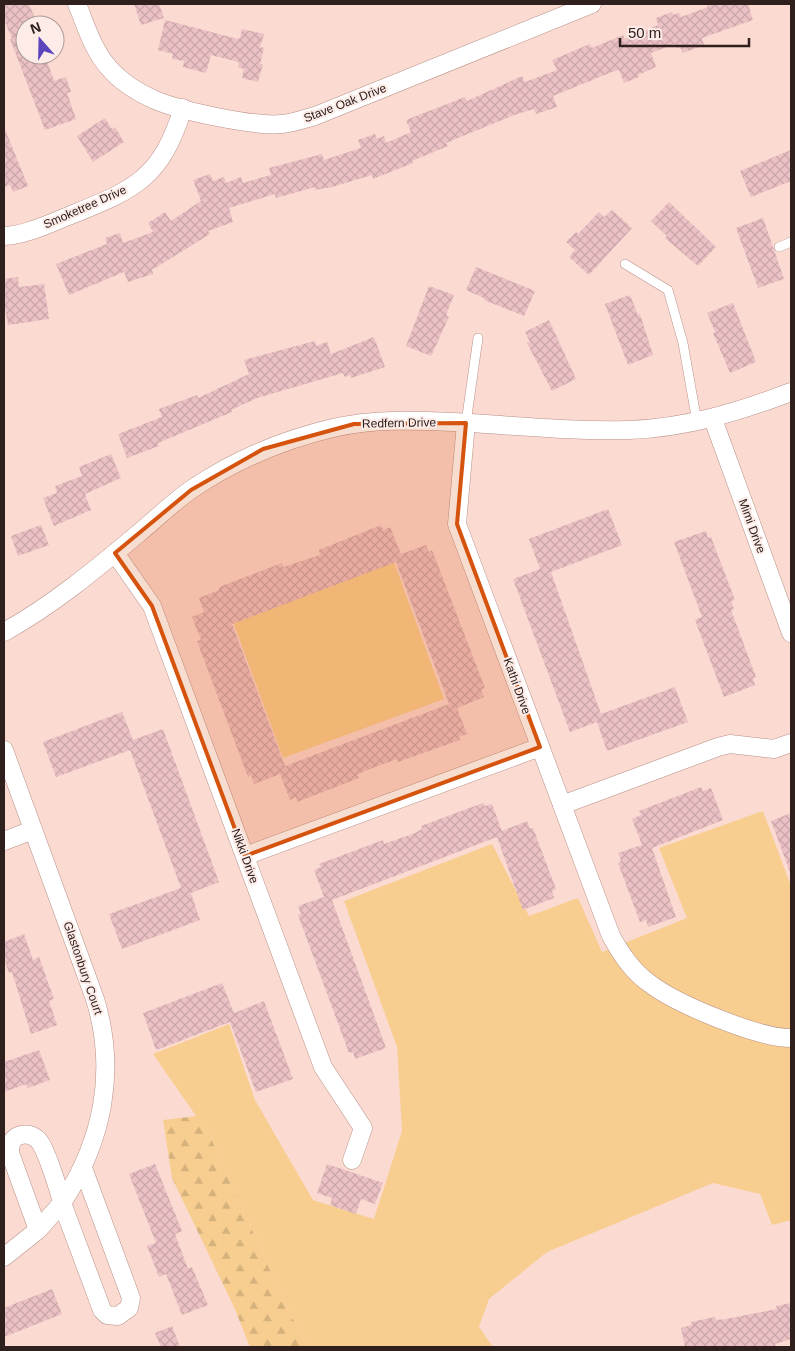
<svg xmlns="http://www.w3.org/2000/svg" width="795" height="1351" font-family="Arial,sans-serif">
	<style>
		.forest { fill: url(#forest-firs) }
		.green { fill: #f8ce90 }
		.building { fill: url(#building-cross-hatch); fill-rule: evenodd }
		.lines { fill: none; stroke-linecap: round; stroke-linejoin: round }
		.lane-casing { stroke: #b79188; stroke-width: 10 }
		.street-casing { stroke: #b79188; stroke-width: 19 }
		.lane { stroke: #fff; stroke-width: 9 }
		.street { stroke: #fff; stroke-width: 18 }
		.marked { fill: #d6530e; fill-opacity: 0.2; stroke: #d6530e; stroke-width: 4; stroke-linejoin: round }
		.labels { text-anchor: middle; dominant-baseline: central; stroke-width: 4; stroke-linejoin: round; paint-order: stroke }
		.street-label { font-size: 12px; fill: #2f201d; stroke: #fcebe7 }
	</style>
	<defs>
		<pattern id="forest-firs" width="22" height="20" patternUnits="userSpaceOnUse" patternTransform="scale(1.25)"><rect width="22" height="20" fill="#f8ce90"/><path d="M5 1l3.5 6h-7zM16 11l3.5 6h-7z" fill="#d5b17c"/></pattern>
		<pattern id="building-cross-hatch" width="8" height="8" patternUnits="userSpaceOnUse" patternTransform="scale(1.25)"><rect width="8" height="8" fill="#ebc1c5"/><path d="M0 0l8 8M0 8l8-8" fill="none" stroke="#caa6a9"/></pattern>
	</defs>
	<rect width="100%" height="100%" fill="#fbdad2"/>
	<path class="forest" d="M197,1116L210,1136L288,1310L309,1347H250L234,1307L172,1178L163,1120Z"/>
	<g class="green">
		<path d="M394,562L444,699L283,758L233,622Z"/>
		<path d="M763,811L791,886V1220L772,1225L760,1194L713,1183L547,1252L489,1299L479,1327L493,1347H309L288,1310L210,1136L153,1054L229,1024L255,1100L313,1200L374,1219L402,1131L397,1047L344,901L492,844L529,916L578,898L602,952L687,918L659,848Z"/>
	</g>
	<g class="building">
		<path d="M4,4H29L35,18L25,23V55H45L54,81L66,77L71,92L67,93L76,119L45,130L10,39H12L4,19Z"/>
		<path d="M134,4H159L164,18L141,25Z"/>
		<path d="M706,4H748L753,20L702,38L704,45L683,53L680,47L677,48L675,44L651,53L656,67L638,75L639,77L624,83L619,70L612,72L553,96L557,107L536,114L534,109L514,115L446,143L448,146L412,161L413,163L373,179L372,175L332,187L315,190V187L276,198L275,194L229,208L233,222L208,231L210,234L152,270L153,274L128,282L124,272L69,295L56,264L107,244L105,238L120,233L123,243L153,232L148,223L165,212L171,221L201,201L193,180L210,174L213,181L224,177L226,183L241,177L243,183L271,175L269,168L322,154L324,160L361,148L358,140L375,134L377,139L384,136L386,143L411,132L406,120L465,97L467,101L522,76L525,82L557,70L552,60L590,44L592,48L623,35L625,39L658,25L656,18L672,12L673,15L679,13L681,17L708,7Z"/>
		<path d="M165,20L238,39L240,38L242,29L264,34L260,47L264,48L260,64H263L258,82L242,78L244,69L238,67L239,62L211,55L206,73L183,67L184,61L172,59L173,54L158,50Z"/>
		<path d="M105,118L112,129L115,127L124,142L93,162L77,136Z"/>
		<path d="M4,127L28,186L13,192L10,185L4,187Z"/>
		<path d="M791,150V181L751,197L740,171Z"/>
		<path d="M669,202L716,247L698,266L665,238L667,236L651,221Z"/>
		<path d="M612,210L632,228L589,275L569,257L575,250L566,242L576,232L578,234L599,212L604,217Z"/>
		<path d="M763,218L784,279L758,288L736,228Z"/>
		<path d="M476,267L535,291L524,316L484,300V298L466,290Z"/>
		<path d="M18,277L19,287L44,284L49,319L8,325L4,302V279Z"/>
		<path d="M429,286L454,295L446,315L449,317L431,356L406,346Z"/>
		<path d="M630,295L638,315L640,314L653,355L628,365L605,304Z"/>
		<path d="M733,303L756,362L730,373L713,333L715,332L707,313Z"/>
		<path d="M549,320L576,379L552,391L527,343L530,342L525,332Z"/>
		<path d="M374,337L385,367L351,378L350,375L345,377L343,373L257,398L231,410L232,412L158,443L159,446L127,458L118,434L162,417L159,409L197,395L198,398L249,374L244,360L315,341L316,346L327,342L331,354Z"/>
		<path d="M111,454L121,478L85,494L91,510L54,526L43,498L57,493L55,486L82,476L79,467Z"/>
		<path d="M608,509L622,545L551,572L601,714L675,687L688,722L607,751L597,722L570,732L513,579L540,569L529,539Z"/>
		<path d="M41,525L49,545L18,556L11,536Z"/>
		<path d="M381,525L383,530L390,527L401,554L426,545L429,552L432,550L485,688L481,690L484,697L457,708L467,734L459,737L460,740L398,762L397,759L367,770L357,775L359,778L297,802L296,797L290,800L280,774L254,784L251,775L248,777L197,641L201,640L192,617L204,612L199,598L219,590V587L282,563L283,567L320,555L319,550ZM396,562L449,704L285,766L232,624Z"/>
		<path d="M706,531L708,538L711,537L735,600L731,601L734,609L731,610L756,677L753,678L755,685L724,697L695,620L702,617L674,542Z"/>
		<path d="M122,712L133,740L163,729L219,882L191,893L200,920L122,949L109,914L181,888L130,750L56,777L43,742Z"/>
		<path d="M701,787L703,791L711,788L723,820L652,848L676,917L648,927L646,920L640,922L618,863L621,861L618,853L642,845L632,819L641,815L639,811Z"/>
		<path d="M483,803L484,806L492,804L502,831L527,821L530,829L533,828L556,889L552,891L554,898L523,910L497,837L332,900L386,1048L355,1059L353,1052L349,1053L298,915L301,914L298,906L324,897L314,870L321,867L319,864L383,840L384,844L415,833L422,829L421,826Z"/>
		<path d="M791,813V872H790L771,821Z"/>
		<path d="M24,934L33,960L39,957L54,999L49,1001L57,1025L31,1034L12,972L9,973L4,959V942Z"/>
		<path d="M222,983L234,1013L264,1001L293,1079L256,1092L230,1022L156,1050L143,1013Z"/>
		<path d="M39,1050L50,1080L28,1088L26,1084L4,1092V1062Z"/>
		<path d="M155,1164L182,1231L175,1234L188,1269L192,1267L208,1305L182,1315L166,1274L159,1277L147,1246L156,1243L129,1174Z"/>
		<path d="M327,1164L383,1183L375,1204L361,1199L356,1214L330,1205L332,1198L317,1193Z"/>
		<path d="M52,1289L62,1314L4,1337V1308Z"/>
		<path d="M791,1303V1339L775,1344L776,1347H685L681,1328L692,1325L691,1322L715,1317L716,1320L726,1319L777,1309L776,1306Z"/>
		<path d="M172,1326L180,1347H161L155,1333Z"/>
	</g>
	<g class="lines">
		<g class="lane-casing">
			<g id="lane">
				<path d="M779,247L791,242"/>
				<path d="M625,264L668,290L683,343L697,422"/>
				<path d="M466,423L478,338"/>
			</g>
		</g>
		<g class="street-casing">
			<g id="street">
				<path d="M77,4C86,26 93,50 109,68C121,82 139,93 155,100C181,111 255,127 282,124C293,123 304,119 315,116L592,4"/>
				<path d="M4,236C25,235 46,225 66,217C132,190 160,182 183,108"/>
				<path d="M713,419L791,633"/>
				<path d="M466,423L457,524L611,936C621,954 632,971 649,983C676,1004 758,1038 791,1038"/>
				<path d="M115,553L152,606L323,1067L363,1128L352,1160"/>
				<path d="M4,632C53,605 96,569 139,533C156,519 173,502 192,489C235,460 282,440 333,428C372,419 413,420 453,422C511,425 571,432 629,430C686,428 738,412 791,392"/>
				<path d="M4,750L95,999C117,1071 103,1141 62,1203L102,1310L107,1315L118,1316L129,1308L131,1298L83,1168"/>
				<path d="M562,805L718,747L730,744L774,749L791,743"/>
				<path d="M4,841L33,830"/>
				<path d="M245,856L540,747"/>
				<path d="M4,1257L38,1230L62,1203C59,1190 46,1149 39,1141C33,1134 25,1133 18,1136C11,1139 10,1146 10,1153L38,1230"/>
			</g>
		</g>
		<use href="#lane" class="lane"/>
		<use href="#street" class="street"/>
	</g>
	<path class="marked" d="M466,423L457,524L540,747L245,856L152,606L115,553L191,490L263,449L354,424Z"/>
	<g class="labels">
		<g class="street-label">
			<text transform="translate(345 103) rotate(-21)">Stave Oak Drive</text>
			<text transform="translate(85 207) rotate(-24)">Smoketree Drive</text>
			<text transform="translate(399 423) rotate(-1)">Redfern Drive</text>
			<text transform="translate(752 526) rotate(70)">Mimi Drive</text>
			<text transform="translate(517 686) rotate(70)">Kathi Drive</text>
			<text transform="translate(245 856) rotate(70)">Nikki Drive</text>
			<text transform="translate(83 968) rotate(71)">Glastonbury Court</text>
		</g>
	</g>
	<rect width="795" height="1351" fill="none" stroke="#2f201d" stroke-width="10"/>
	<g transform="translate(40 40) rotate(340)"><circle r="24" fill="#fcebe7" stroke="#aa9a96"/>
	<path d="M0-4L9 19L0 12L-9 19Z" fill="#5c44bc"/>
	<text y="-8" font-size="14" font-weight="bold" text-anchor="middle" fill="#2f201d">N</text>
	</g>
	<path d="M620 38v8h129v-8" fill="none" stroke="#2f201d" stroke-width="2.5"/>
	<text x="628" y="38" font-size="15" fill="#2f201d" stroke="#fcebe7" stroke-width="4" paint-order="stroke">50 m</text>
</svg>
